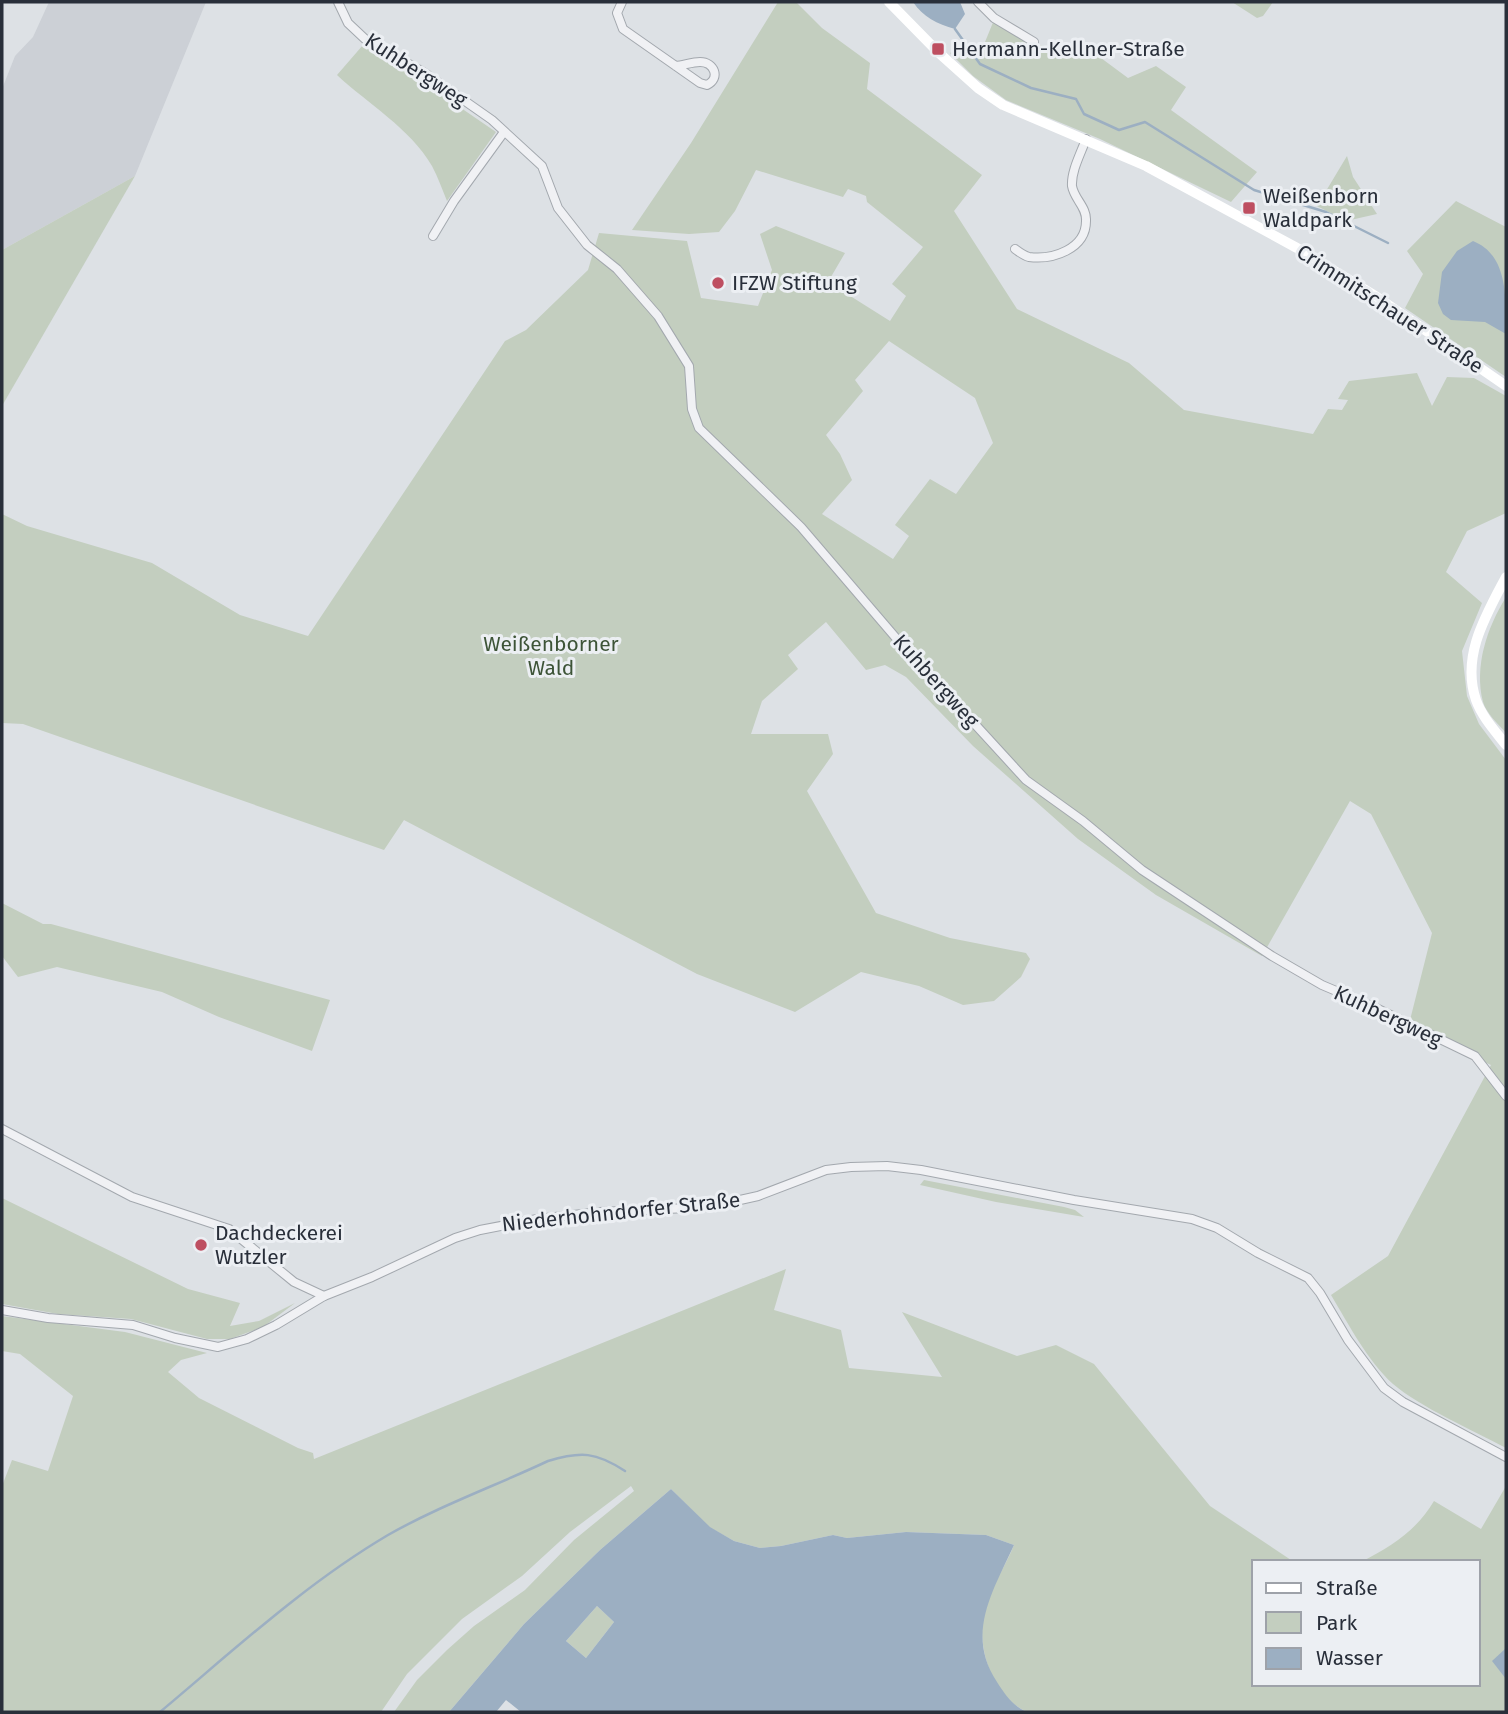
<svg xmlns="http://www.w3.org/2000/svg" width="1508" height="1714" font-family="'Fira Sans',sans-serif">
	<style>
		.built { fill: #ccd0d6 }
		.green { fill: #c3cebf; fill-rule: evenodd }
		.water { fill: #9cafc2; fill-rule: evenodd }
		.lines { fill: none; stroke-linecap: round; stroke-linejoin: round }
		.stream { stroke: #9cafc2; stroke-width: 2.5 }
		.street-casing { stroke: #a3a8ae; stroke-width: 10 }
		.street { stroke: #f0f1f4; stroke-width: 8 }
		.secondary { stroke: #fff; stroke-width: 10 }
		.poi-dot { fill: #be4f61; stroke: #eceff3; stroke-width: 2.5 }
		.labels { text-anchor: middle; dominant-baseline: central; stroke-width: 6; stroke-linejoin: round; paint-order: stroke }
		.poi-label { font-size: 21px; fill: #292f3a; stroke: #eceff3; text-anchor: start }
		.street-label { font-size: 21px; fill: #292f3a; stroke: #eceff3 }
		.park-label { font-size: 21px; fill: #3d5437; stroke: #eceff3 }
	</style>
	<rect width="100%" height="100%" fill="#dde1e5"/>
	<path class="built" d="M49,2H206L135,176L2,250V89L15,56L33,37Z"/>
	<g class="green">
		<path d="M778,2H796L822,28L870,63L867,89L982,175L954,211L1017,309L1129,363L1184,410L1313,434L1328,409L1342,410L1348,400L1338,399L1349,381L1417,373L1432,406L1447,377L1474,378L1506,396V513L1467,531L1446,572L1482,603L1462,651L1467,696L1479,724L1506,760V1448C1474,1431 1420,1407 1393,1384C1367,1360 1349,1325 1331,1295L1388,1256L1491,1065L1408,1028L1432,933L1371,814L1350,801L1262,956L1156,895L1078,839L973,746L906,677L885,665L866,670L826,622L788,655L798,669L762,701L751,734H828L833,754L807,791L876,913L950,938L1026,953L1030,959L1021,977L994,1001L963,1005L919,986L861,972L795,1012L697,974L404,820L384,850L23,724L2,723V514L27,526L152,563L240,615L308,636L505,341L526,330L588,270L599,233L687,241L701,298L758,306L772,270L760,234L776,226L845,253L828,282L890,321L906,296L892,284L923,247L867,202L866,196L848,189L843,197L756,170L735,211L719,232L689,234L632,230L691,143ZM889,341L975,398L993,443L956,494L930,479L895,525L909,536L893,559L822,514L852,480L840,454L826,435L863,391L855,380Z"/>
		<path d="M1232,2H1231H1273L1263,16L1257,18Z"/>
		<path d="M994,20L1035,44L1101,58L1128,78L1156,66L1186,87L1171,110L1257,172L1231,202L1100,139L1006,100L973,76L950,53L962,47L985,42Z"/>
		<path d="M363,45L410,73L496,132L447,201C442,189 438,177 432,166C410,128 368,104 337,75Z"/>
		<path d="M1347,156L1353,177L1377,214L1346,221L1317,206Z"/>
		<path d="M135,176L2,406V250Z"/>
		<path d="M1456,201L1506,227V377L1405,308L1423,274L1407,251Z"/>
		<path d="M1506,597V733C1499,725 1486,713 1483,702C1474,666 1487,628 1506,597Z"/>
		<path d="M2,903L43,924H51L330,1000L312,1051L219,1017L162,992L57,967L18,977L2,956Z"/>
		<path d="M924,1180L1064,1207L1075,1210L1084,1217L996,1202L920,1185Z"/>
		<path d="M2,1198L188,1289L240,1303L230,1326L259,1321L295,1303L263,1327L230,1339H207L131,1319L58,1314L2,1304Z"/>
		<path d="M786,1269L774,1310L841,1330L849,1368L942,1377L902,1312L1017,1356L1056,1345L1094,1364L1210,1506L1294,1562H1254V1684H1478V1562H1361C1392,1546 1416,1531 1434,1501L1481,1529L1506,1486V1712H1027C990,1695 974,1642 986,1604C993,1584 1006,1565 1014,1545L986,1535L906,1532L847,1538L833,1535L781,1546L760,1548L734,1541L709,1527L671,1489L600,1550L524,1624L449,1712H394L417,1680L447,1650L474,1626L525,1590L574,1540L634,1491L631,1486L570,1532L522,1576L462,1619L407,1674L381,1712H2V1486L12,1460L48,1471L73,1396L20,1354L2,1351V1316L125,1332L207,1353L181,1360L168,1372L199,1398L298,1448L313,1453L314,1459Z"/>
		<path d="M597,1606L614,1622L586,1658L566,1641Z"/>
	</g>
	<g class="water">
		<path d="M913,2H960L965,14L955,29C937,24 923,17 913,2Z"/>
		<path d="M1473,241C1508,255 1506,297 1506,334L1485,322L1451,320L1443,314L1438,303L1442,272L1457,251Z"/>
		<path d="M671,1489L710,1527L734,1541L760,1548L781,1546L833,1535L847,1538L906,1532L986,1535L1014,1545C993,1591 965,1634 997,1682C1006,1696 1013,1706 1027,1712H521L506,1700L496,1712H449L524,1624L600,1550ZM597,1606L614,1622L586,1658L566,1641Z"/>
		<path d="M1505,1649L1506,1650V1679L1492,1661Z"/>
	</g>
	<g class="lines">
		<g class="stream">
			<path d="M955,29L980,64L1031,88L1076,99L1084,114L1119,130L1145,122L1254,190L1326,212L1388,243"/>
			<path d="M160,1712C234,1650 305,1584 388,1535C439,1506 495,1486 548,1461C581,1451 596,1452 625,1471"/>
		</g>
		<g class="street-casing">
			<g id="street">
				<path d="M338,2L348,23L365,39L425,73L492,120L542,166L558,208L587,245L617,269L658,316L689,366L692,409L699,428L801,527L896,638L1026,780L1083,821L1142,870L1272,956L1322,985L1374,1007L1475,1056L1506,1096"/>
				<path d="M622,2L617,13L623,29L700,83L707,85C721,78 714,62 700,62C693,62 684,65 676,66"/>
				<path d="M978,2L994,18L1034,42"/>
				<path d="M433,236L454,201L504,132"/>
				<path d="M1015,249C1019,252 1025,256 1029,257C1053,260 1086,249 1086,221C1087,207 1074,199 1072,186C1071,171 1081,153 1086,139"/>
				<path d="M2,1129L132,1197L229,1229L294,1282L324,1296"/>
				<path d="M2,1310L48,1318L133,1325L175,1338L218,1347L247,1339L276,1325L324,1296L372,1277L455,1238L480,1230L537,1219L600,1212L688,1208L722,1204L758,1196L826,1170L851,1167L887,1166L921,1170L1074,1200L1192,1219L1217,1228L1258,1253L1308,1278L1320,1293L1348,1340L1384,1388L1403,1402L1506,1457"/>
			</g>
		</g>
		<use href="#street" class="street"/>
		<g class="secondary">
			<path d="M889,2L939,53L978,88L1003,105L1146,166L1297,248L1377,297L1506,386"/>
			<path d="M1506,577C1486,615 1461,656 1476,700C1482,717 1496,732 1506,745"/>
		</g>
	</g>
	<g class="poi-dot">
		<rect x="931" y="42" width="14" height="14" rx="3.5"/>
		<rect x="1242" y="201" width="14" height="14" rx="3.5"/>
		<circle cx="718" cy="283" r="7"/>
		<circle cx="201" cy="1245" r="7"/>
	</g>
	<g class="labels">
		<g class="poi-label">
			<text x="952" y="49">Hermann-Kellner-Straße</text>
			<text x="1263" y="196">Weißenborn<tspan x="1263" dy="24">Waldpark</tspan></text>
			<text x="732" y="283">IFZW Stiftung</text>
			<text x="215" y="1233">Dachdeckerei<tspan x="215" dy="24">Wutzler</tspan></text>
		</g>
		<g class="street-label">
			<text transform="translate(416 70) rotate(33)">Kuhbergweg</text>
			<text transform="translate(1390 309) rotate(33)">Crimmitschauer Straße</text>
			<text transform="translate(936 681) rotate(48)">Kuhbergweg</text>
			<text transform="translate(1388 1016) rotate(25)">Kuhbergweg</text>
			<text transform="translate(621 1212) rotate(-6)">Niederhohndorfer Straße</text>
		</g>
		<g class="park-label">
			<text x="551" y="644">Weißenborner<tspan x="551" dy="24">Wald</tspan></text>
		</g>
	</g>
	<rect width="1508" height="1714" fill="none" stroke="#292f3a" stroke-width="7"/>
	<rect x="1252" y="1560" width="228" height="126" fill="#eceff3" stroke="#9ea2a9" stroke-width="2"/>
	<rect x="1266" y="1583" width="35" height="10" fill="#ffffff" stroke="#9ea2a9" stroke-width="2"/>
	<text x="1316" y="1595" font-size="21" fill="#292f3a">Straße</text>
	<rect x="1266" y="1612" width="35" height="21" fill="#c3cebf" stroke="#9ea2a9" stroke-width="2"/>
	<text x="1316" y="1630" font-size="21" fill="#292f3a">Park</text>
	<rect x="1266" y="1648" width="35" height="21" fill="#9cafc2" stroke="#9ea2a9" stroke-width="2"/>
	<text x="1316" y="1665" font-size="21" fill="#292f3a">Wasser</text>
</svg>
